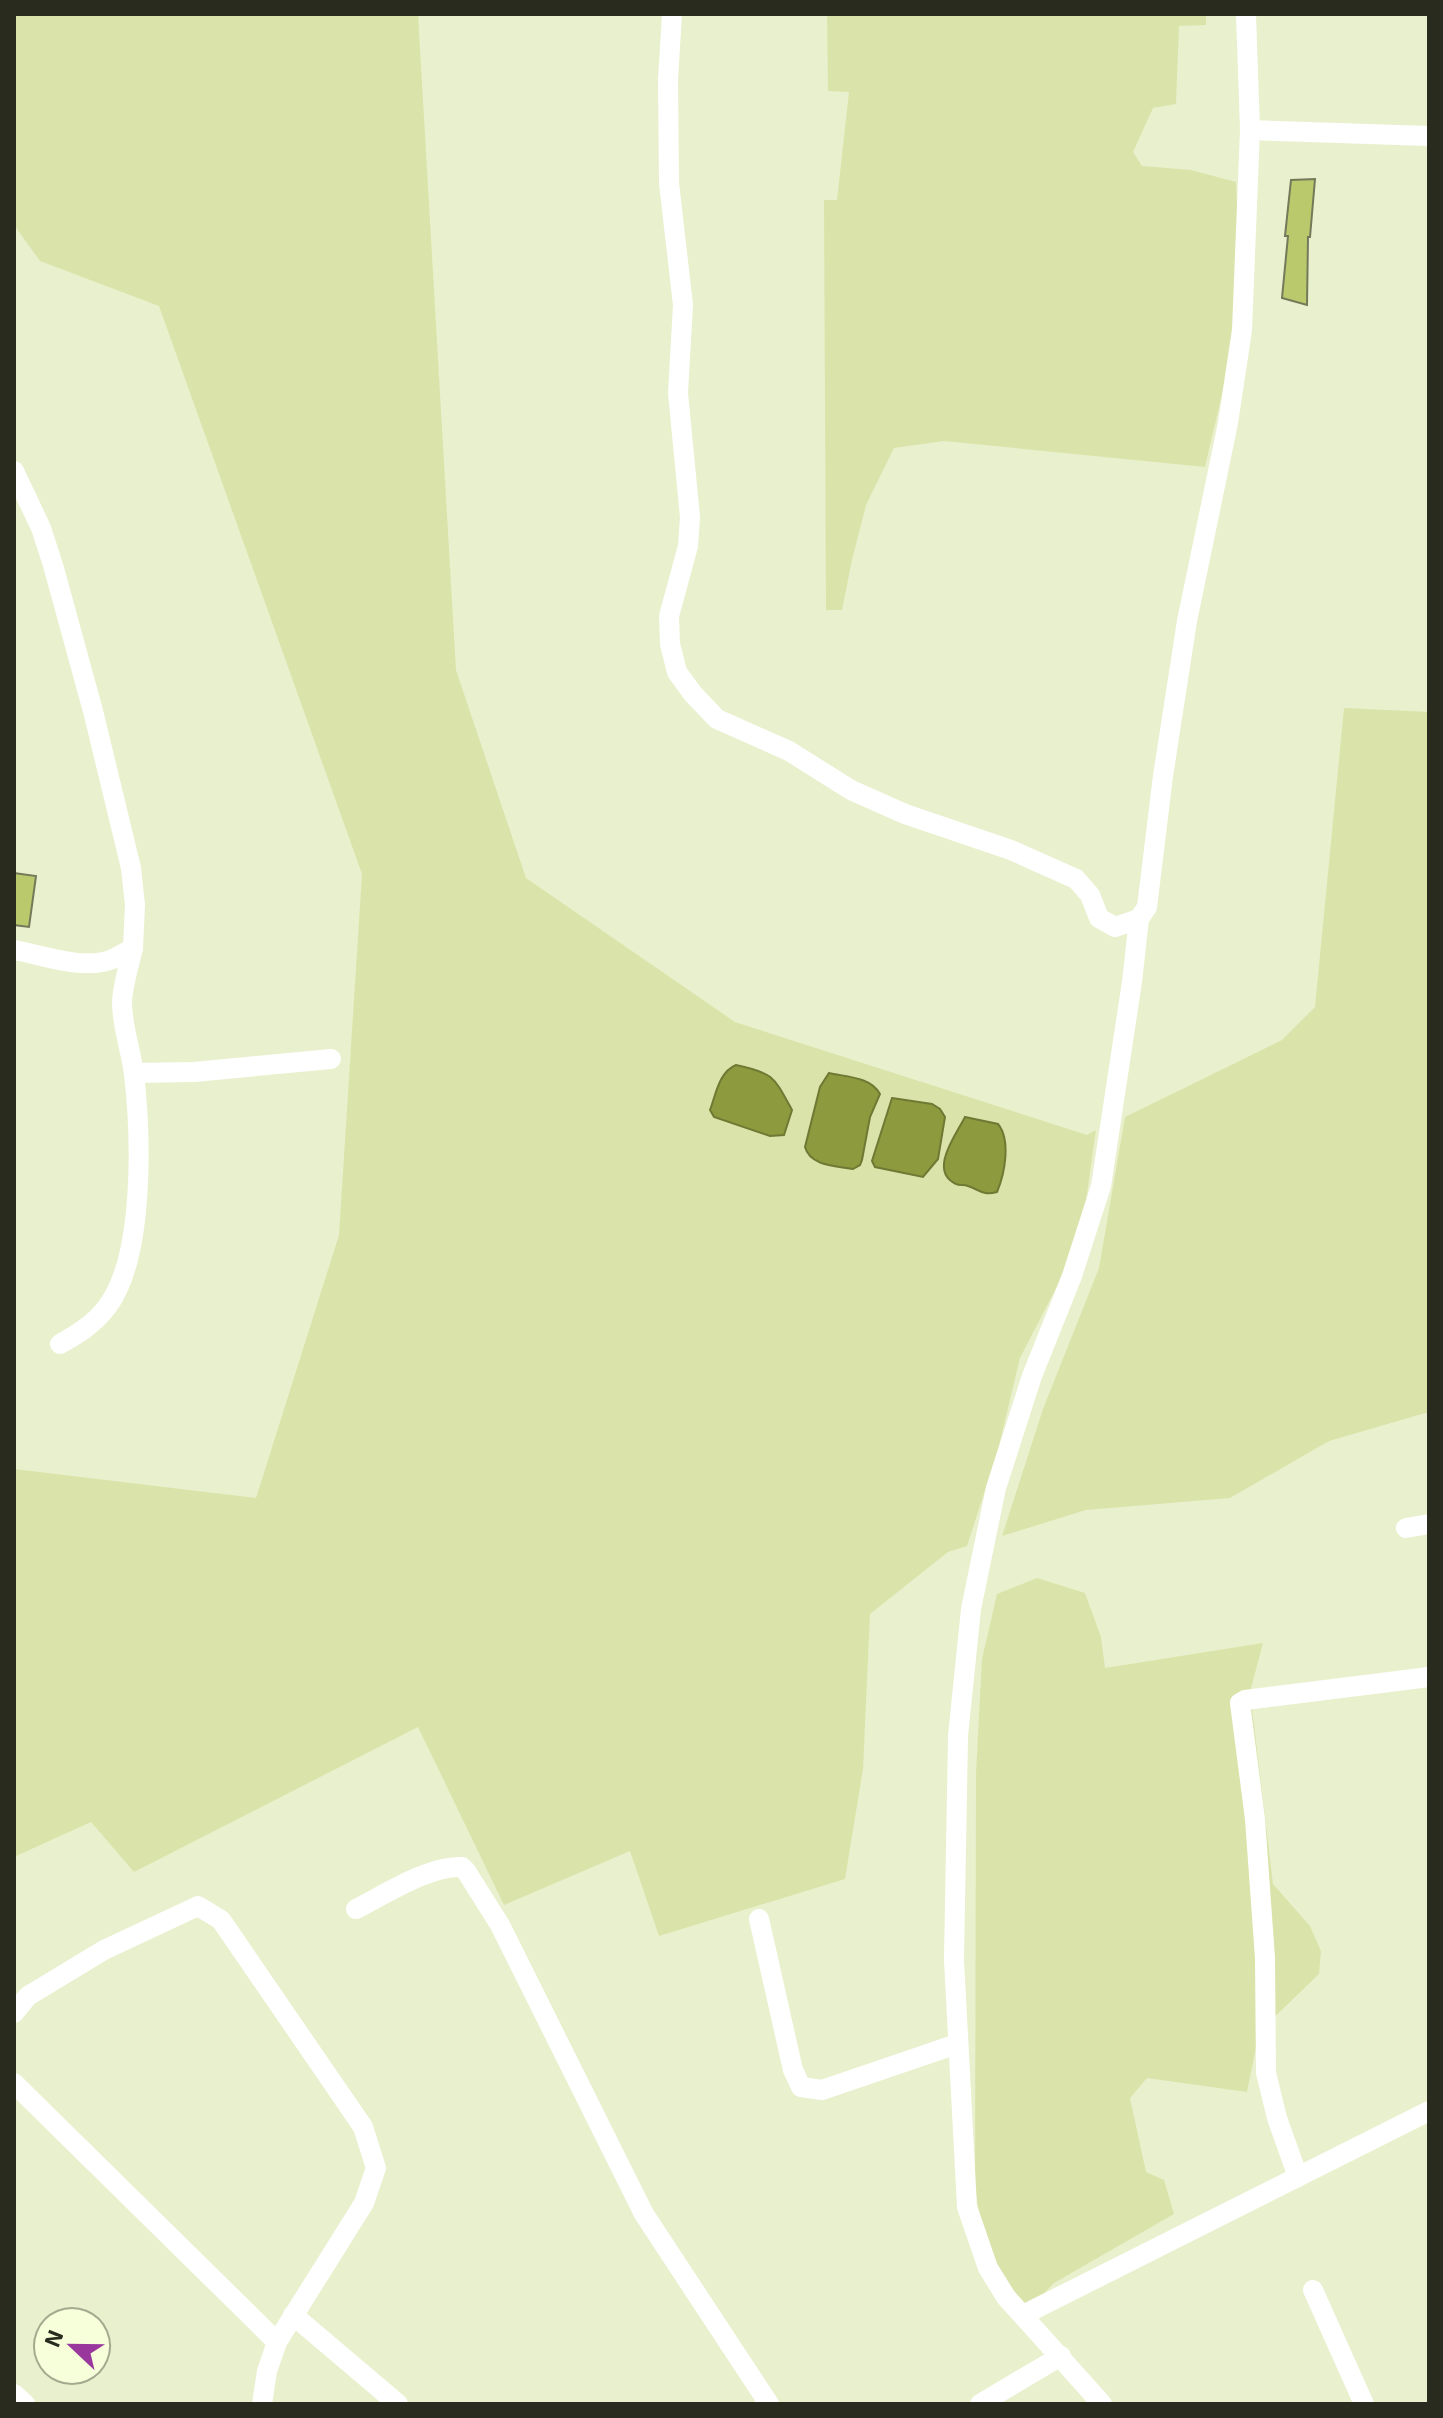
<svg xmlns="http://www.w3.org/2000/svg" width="1443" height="2418" font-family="'Exo 2',sans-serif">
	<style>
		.green { fill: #dae4aa; fill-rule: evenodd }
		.water { fill: #8d9a3d; stroke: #6f7934; stroke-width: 2 }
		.building { fill: #bac96c; stroke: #74795a; stroke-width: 2 }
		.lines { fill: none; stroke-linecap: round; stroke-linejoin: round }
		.street { stroke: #fff; stroke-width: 20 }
	</style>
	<rect width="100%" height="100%" fill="#e9f0cd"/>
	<g class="green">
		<path d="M14,14H418L456,670L526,878L735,1022L1087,1135L1096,1130L1084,1215L1066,1269L1020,1358L998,1450L967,1546L948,1552L870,1614L863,1769L845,1879L659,1936L630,1851L504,1905L418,1727L134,1872L91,1822L14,1857V1469L256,1498L339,1235L362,874L159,306L40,261L14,225ZM736,1065L769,1075L784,1135L770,1136L714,1117L711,1110L719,1085ZM820,1087L880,1094L870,1117L862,1160L853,1169L813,1160L805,1147Z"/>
		<path d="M827,14H1206V25L1179,26L1176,104L1153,108L1133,152L1142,166L1191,170L1236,182C1238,226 1241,273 1236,317C1230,368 1216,418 1205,467L944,441L894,448L866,505L852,560L842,610H826L824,200H837L849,92L828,91Z"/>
		<path d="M1344,708L1429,712V1412L1329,1441L1230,1498L1086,1510L1002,1536L1043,1409L1099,1268L1125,1117L1282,1040L1315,1007Z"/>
		<path d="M1037,1578L1085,1593L1101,1637L1105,1668L1263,1643L1250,1692L1273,1884L1310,1926L1321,1951L1319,1974L1259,2032L1247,2092L1147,2078L1130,2098L1146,2172L1164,2180L1174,2214L1054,2283L1034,2304H1022L998,2267L980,2219L975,2188L976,1773L982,1659L997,1594Z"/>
	</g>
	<g class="water">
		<path d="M736,1065C774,1073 774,1077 792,1110L784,1135L770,1136L714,1117L710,1110C716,1094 719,1072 736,1065Z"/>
		<path d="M829,1073C847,1077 871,1077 880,1094L870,1117L862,1160L860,1165L853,1169C836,1166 810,1166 805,1147L820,1087Z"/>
		<path d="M892,1098L932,1104L940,1109L945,1117L938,1159L923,1177L875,1167L872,1161Z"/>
		<path d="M965,1117L998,1124C1011,1140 1005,1173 997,1192C983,1196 980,1190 968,1186C964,1184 959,1186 956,1184C928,1171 956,1135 965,1117Z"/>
	</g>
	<g class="building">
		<path d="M1315,179L1310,237H1308L1307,305L1282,298L1288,236H1285L1291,180Z"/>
		<path d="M14,873L36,876L29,927L14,925Z"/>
	</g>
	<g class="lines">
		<g class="street">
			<path d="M672,14L668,80L669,183L683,305L678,393L690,517L688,546L669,616L670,644L677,672L693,694L717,719L789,751L851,790L905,814L1011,850L1076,879L1090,895L1099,918L1115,927L1139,919"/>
			<path d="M1246,14L1250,130L1429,136"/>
			<path d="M14,471L41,528L53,565L93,711L131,868L135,905L133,948C126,952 118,957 110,960C82,970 43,955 14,950"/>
			<path d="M134,1073L194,1072L331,1059"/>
			<path d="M60,1344C78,1334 94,1324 107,1307C145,1257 141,1135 134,1074C131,1050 122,1027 122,1002C123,983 129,966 133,948"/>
			<path d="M1406,1528L1429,1524"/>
			<path d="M356,1909C384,1895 430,1865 462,1867L466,1871L500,1925L644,2214L769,2404"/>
			<path d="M759,1919L793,2070L801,2087L822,2090L957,2044"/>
			<path d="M14,2013L28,1996L104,1950L198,1906L221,1920L363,2127L376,2168L364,2203L277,2342L267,2371L262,2404"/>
			<path d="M14,2083L277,2342"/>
			<path d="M1298,2177L1277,2118L1266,2073L1265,1958L1255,1819L1240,1703L1245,1700L1429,1677"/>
			<path d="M1313,2290L1364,2404"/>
			<path d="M293,2315L398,2404"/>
			<path d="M1023,2315L1429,2111"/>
			<path d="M14,2394L25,2404"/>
			<path d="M980,2404L1061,2356"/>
			<path d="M1102,2404L1006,2297L988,2268L967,2207L954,1960L958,1736L971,1609L996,1488L1032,1376L1072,1276L1101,1186L1132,982L1139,919L1147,907L1163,776L1187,621L1228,423L1242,330L1250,130"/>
		</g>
	</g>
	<rect width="1443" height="2418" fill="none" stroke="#292b1e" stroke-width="32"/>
	<g transform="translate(72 2346) rotate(292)"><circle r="38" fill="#f6feda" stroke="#a4aa8f" stroke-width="2"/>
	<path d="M0-6L14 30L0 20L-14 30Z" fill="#99379d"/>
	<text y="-12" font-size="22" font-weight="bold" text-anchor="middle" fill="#292b1e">N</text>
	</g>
</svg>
